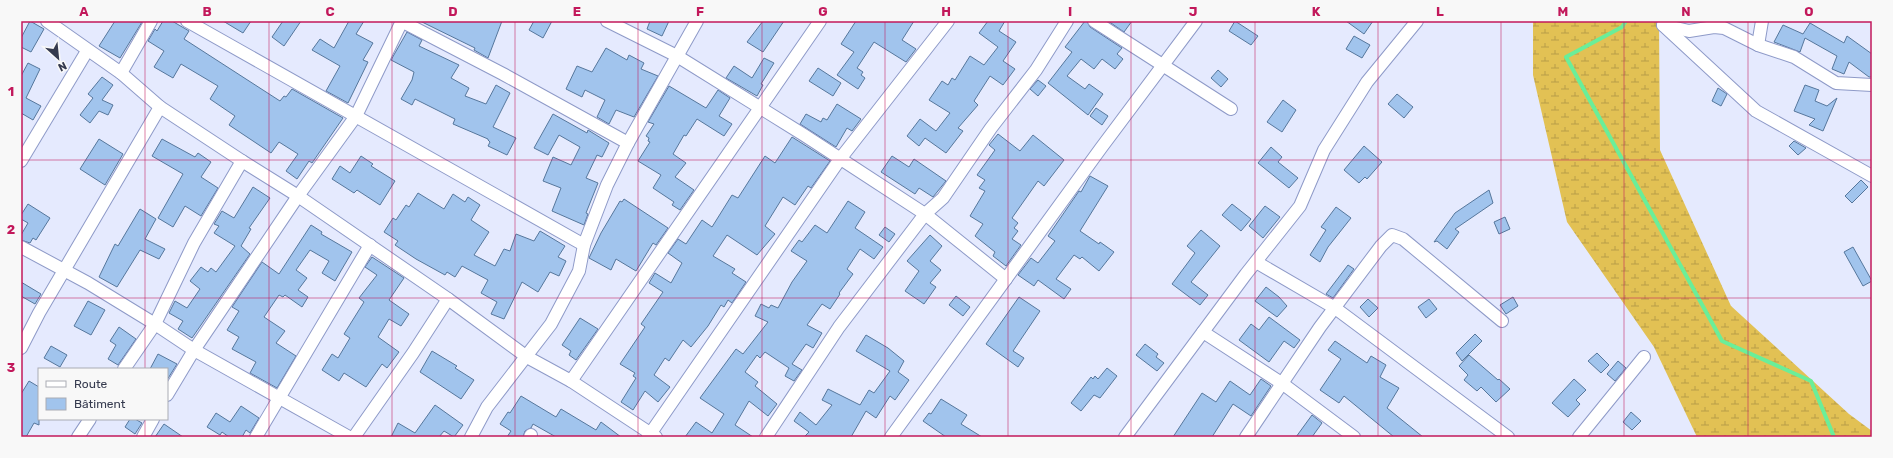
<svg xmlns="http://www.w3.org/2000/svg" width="1893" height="458" font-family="Rubik,sans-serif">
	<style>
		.wetland { fill: url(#wetland-marsh) }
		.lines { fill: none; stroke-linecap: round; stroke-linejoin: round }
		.stream { stroke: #6aee99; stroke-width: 4 }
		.building { fill: #a1c4ed; stroke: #56779c }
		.minor-casing { stroke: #8e9ac8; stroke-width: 14 }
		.minor { stroke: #fff; stroke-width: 12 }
		.grid { fill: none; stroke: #c2185b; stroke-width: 1; stroke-opacity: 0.55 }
		.neatline { fill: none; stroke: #c2185b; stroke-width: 1.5 }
		.grid-label { font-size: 13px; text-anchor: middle; font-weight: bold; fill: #c2185b }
	</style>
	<defs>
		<pattern id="wetland-marsh" width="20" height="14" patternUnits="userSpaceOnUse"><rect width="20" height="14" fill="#e2c154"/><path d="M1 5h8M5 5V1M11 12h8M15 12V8" fill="none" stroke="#b89e48"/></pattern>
	</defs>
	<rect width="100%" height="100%" fill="#e5eafe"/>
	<path class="wetland" d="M1533,21H1659L1660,150L1731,306L1849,414L1872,431V437H1697L1654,347L1567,222L1533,75Z"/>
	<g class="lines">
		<path class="stream" d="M1626,21L1622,27L1566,57L1722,341L1811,381L1834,437"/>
	</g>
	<g class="building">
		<path d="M30,21L44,29L31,52L21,47V38Z"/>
		<path d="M115,21L142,22L120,58L99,46Z"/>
		<path d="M163,21H172L189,31L184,39L280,101L284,96L286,97L292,89L343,118L312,163L309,161L297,179L286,171L298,154L279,142L271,153L229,125L235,116L210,99L218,86L181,64L173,78L154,67L164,51L148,41L155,29L157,31Z"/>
		<path d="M223,21H251L243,33Z"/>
		<path d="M283,21H301L284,46L272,37Z"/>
		<path d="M349,21H364L356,34L373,43L363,60L368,62L348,103L326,91L340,66L312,50L320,39L334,48Z"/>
		<path d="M420,21H502L488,58L474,50L475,48Z"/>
		<path d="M534,21H552L543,38L529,30Z"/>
		<path d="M650,21H669L662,36L647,29Z"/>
		<path d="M763,21H784L763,52L747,42Z"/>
		<path d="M856,21H914L902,40L916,49L906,62L874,42L857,68L863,72L861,75L865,78L858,89L837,75L854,52L841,44Z"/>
		<path d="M988,21H1005L999,31L1016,42L1003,61L1015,69L1003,85L990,76L974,101L978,105L958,128L963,131L946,153L925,138L919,146L907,136L920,119L936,131L950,113L929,100L942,81L948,85L952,78L955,80L970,56L984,65L998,47L979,33Z"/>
		<path d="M1085,21H1087L1090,27L1122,48L1117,54L1123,59L1115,69L1102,59L1094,69L1081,59L1067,76L1085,89L1089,84L1103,94L1088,115L1048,83L1072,52L1065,47Z"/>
		<path d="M1108,21H1132L1124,32Z"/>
		<path d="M1235,21L1258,36L1251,45L1229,31Z"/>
		<path d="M1346,21H1373L1364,34Z"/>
		<path d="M1810,23L1844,43L1847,36L1872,54V77H1869L1849,62L1844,74L1832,69L1837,56L1805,38L1800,52L1774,42L1783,25L1803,34Z"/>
		<path d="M407,32L422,40L419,46L459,65L451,78L469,88L465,96L486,104L496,85L510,93L493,127L516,138L507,155L488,146L490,142L488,140V139L453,124L455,119L415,99L412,105L401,99L412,80L414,72L391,60Z"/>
		<path d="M1354,36L1370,45L1362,58L1346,49Z"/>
		<path d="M606,48L627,60L629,55L644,63L641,69L658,76L634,117L616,110L609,124L597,117L605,100L585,90L582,97L566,89L577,66L592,72Z"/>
		<path d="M764,58L774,63L761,84L763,85L757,96L726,78L734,66L752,78Z"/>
		<path d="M28,63L40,69L26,98L41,106L33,120L21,113V76Z"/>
		<path d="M818,68L841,83L833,96L809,81Z"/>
		<path d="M1218,70L1228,79L1221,87L1211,78Z"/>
		<path d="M102,77L113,85L102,100L113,105L108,115L99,111L90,123L80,115L93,98L88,94Z"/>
		<path d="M1038,80L1046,86L1038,96L1030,89Z"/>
		<path d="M1805,85L1819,90L1815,101L1827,106L1837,98L1823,131L1809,125L1815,119L1794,111Z"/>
		<path d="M669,86L706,108L718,90L730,98L719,116L732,124L724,136L697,119L686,136L684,135L673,154L686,163L675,177L694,190L680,210L672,205L674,202L653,188L661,175L638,161L650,142L648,141L649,138L646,136L654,124L648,122Z"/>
		<path d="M1718,88L1727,94L1721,106L1712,101Z"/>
		<path d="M1397,94L1413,107L1404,118L1388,104Z"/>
		<path d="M1283,100L1296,110L1282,132L1267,122Z"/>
		<path d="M837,104L861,119L852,131L847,128L836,147L800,124L806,114L821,122L823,118L827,120Z"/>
		<path d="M1096,108L1108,116L1102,125L1090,116Z"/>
		<path d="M553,114L587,133L588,130L609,143L602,157L597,155L586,178L598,183L586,213L588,214L584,225L552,211L561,188L543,181L553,157L571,165L580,147L559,135L548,155L534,148Z"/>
		<path d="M998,134L1020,151L1033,135L1064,160L1044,186L1038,181L1012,218L1018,223L1014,228L1018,231L1012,239L1021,245L1006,266L993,256L995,252L975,236L983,224L970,216L985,191L979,188L985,180L977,175L995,150L989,145Z"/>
		<path d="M792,137L830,161L811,188L808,186L795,205L783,197L765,226L775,234L757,255L727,235L713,256L735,269L732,273L746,282L732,303L728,300L724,307L721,305L708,326L691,347L683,340L669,361L665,358L654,375L670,387L658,402L645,391L633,410L621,402L636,378L633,376L635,373L620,364L645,327L641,324L663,292L649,283L655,273L671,283L682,263L668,253L678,239L686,244L702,220L712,227L732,195L738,198L765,156L775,163Z"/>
		<path d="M99,139L123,154L105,185L80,169Z"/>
		<path d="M162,139L195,157L198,153L211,162L201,177L218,188L201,216L185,206L173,227L158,218L183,174L152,156Z"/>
		<path d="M1794,141L1806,148L1798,155L1789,146Z"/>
		<path d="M1364,146L1382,162L1367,179L1365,177L1359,183L1344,170Z"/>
		<path d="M1271,147L1282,157L1278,162L1298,178L1289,188L1258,163Z"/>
		<path d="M361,156L373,164L371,166L395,181L380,205L357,190L354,193L332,179L340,166L350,173Z"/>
		<path d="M892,156L909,167L914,159L946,181L933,197L919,188L915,194L881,172Z"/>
		<path d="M1090,176L1108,186L1080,231L1099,244L1100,242L1114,252L1099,271L1082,257L1080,259L1074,255L1056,279L1071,289L1064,299L1038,280L1034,286L1018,275L1031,258L1038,263L1055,241L1048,236L1079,191L1081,192Z"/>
		<path d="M1861,180L1868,187L1852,203L1845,196Z"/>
		<path d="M253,187L270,198L249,228L251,229L241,246L250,254L192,338L178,329L183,321L169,313L175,301L187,308L200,289L190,281L201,267L208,272L211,268L216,272L235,246L214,233L219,226L214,224L222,211L234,218Z"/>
		<path d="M1489,190L1493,203L1455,229L1459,232L1447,249L1437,241L1434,242L1455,213Z"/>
		<path d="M418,193L444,209L453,194L465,202L468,197L480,205L471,220L489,232L474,255L495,266L504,249L510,251L516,234L534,241L540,231L565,246L558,257L566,261L559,276L550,272L538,292L522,282L504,319L491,314L497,302L481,293L488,280L462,266L455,277L447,272L445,275L416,259L395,245L398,241L384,232L393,218L396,220L406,205L409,207Z"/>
		<path d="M624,199L668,228L656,245L653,243L636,271L616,259L611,270L589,258L601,233L620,201L622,202Z"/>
		<path d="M848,201L865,212L855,228L883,247L874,259L860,249L847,269L853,274L839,293L840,294L830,309L822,304L807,325L822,333L813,348L806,344L792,364L802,370L794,381L785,376L789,368L765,352L760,358L757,355L745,372L758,382L755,386L777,404L768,416L749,401L735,425L753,437H685L696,422L712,433L724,414L700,398L736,349L743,354L768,322L755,316L761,304L769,308L771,305L778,308L792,282L807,261L791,251L799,240L802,242L815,225L827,233Z"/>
		<path d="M28,204L50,218L36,240L33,238L30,243L21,240V235L28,223L21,219V215Z"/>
		<path d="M1232,204L1251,219L1241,231L1222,215Z"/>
		<path d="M1265,206L1280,217L1263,238L1249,226Z"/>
		<path d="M1336,207L1351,218L1328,247L1320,262L1310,255L1326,230L1321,227Z"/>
		<path d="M140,209L156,219L145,239L165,249L159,259L140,250L117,287L99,277L115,244L118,246Z"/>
		<path d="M1505,217L1510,229L1499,234L1494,222Z"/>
		<path d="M311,225L322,232L321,234L352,252L335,281L322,273L329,261L310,250L296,270L307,278L298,290L308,297L302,307L285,295L283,297L279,295L264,317L285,331L276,343L296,356L277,388L250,373L256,362L232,349L239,337L227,330L239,311L232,307L262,262L279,274Z"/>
		<path d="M885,227L895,234L889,242L879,235Z"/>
		<path d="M1201,230L1220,246L1191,282L1208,295L1200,305L1172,284L1195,253L1187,246Z"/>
		<path d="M930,235L942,246L930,261L941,270L930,283L936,287L924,304L905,291L919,271L907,261Z"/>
		<path d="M1853,247L1872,281L1863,286L1844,252Z"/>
		<path d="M372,257L404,278L389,300L409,314L401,326L389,319L378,337L399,352L387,368L382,364L366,387L344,373L339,381L322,370L332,354L338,358L350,338L344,334L364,302L359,298L377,275L365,267Z"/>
		<path d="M1348,265L1354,269L1333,298L1326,294Z"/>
		<path d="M21,282L41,294L35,304L21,296Z"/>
		<path d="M1266,287L1279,297L1287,306L1277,317L1255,301Z"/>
		<path d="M956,296L970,307L963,316L949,305Z"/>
		<path d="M1019,297L1040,311L1013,351L1024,358L1018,367L986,344Z"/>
		<path d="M1513,297L1518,306L1506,314L1500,305Z"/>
		<path d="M1368,299L1378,308L1369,317L1360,307Z"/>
		<path d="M1429,299L1437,309L1426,318L1418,307Z"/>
		<path d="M88,301L105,310L91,335L74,326Z"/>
		<path d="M1269,317L1300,340L1294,348L1284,341L1269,362L1239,340L1251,324L1259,330Z"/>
		<path d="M580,318L598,329L576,360L569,355L571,351L562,345Z"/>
		<path d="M119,327L136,339L118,365L108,359L116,345L110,341Z"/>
		<path d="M1475,334L1482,341L1462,361L1456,353Z"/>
		<path d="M866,335L888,348L904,361L898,372L909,380L895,400L890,396L876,418L866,411L851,437H804L809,432L794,421L800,412L816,425L832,405L822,400L828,389L860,405L869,390L874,393L890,371L856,351Z"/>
		<path d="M1335,341L1367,363L1371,356L1386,365L1380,377L1399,388L1387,408L1423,437H1394L1344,396L1339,403L1320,390L1341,359L1328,350Z"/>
		<path d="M1145,344L1158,354L1156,357L1164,363L1157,371L1136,355Z"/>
		<path d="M51,346L67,355L60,367L44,358Z"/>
		<path d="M432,351L457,366L455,368L474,380L461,399L420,372Z"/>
		<path d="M1597,353L1609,365L1601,373L1588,361Z"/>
		<path d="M158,354L177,364L167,380V369H150Z"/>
		<path d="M1469,355L1498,380L1499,379L1510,389L1496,402L1481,387L1477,391L1464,380L1468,375L1459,366Z"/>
		<path d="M1618,361L1626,368L1615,381L1607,374Z"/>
		<path d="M1107,368L1117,376L1100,398L1094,395L1081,411L1071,403L1091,377L1093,379L1095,376L1098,379Z"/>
		<path d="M1261,379L1271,386L1251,416L1233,404L1212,437H1173L1202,393L1216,402L1230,381L1250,395Z"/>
		<path d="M1574,379L1586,390L1576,400L1580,404L1568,417L1552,403Z"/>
		<path d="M29,381L39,387V425L34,423L26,437H21V394Z"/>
		<path d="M521,396L556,417L561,409L596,430L601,422L621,437H556L533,424L531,428L525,431L523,437H507L511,431L500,424L508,412L510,413Z"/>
		<path d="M941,399L967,415L961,424L982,437H946L923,421L929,413L931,414Z"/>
		<path d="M435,405L463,425L454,437L444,431L439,437H391L398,423L415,433Z"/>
		<path d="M241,406L259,418L250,433L246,430L242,437H229L222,432L220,435L207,427L216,413L230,422Z"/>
		<path d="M1631,412L1641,421L1632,430L1623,422Z"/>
		<path d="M1312,415L1322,423L1312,437H1296Z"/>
		<path d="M130,419H135L142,423L135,434L125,427Z"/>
		<path d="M164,424L183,437H155Z"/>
	</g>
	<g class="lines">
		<g class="minor-casing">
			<g id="minor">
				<path d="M47,21L121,73L160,107L242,161L298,196L448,299L527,357L571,381L656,437"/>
				<path d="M187,21L584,245"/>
				<path d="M401,21L503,74L628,143"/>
				<path d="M607,21L677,56L804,135L925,214L1006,279"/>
				<path d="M1094,21L1231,109"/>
				<path d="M1663,25L1756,111L1872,176"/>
				<path d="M1663,25L1689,31L1714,27L1724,28L1758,45L1794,57L1836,83L1872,85"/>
				<path d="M1758,45L1762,21"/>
				<path d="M121,73L151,21"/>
				<path d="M21,161L87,51"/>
				<path d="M21,247L88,283L155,324L194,350L349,437"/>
				<path d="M1256,262L1335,308L1508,437"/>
				<path d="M1203,332L1283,384L1354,437"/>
				<path d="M21,348L39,313L160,107"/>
				<path d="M124,369L155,324L194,243L242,161"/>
				<path d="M571,381L820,21"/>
				<path d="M167,395L194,350L298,196L356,116L402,21"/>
				<path d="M78,437L90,419"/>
				<path d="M143,437L153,419"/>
				<path d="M256,437L370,245"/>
				<path d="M354,437L413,353L448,299"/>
				<path d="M471,437L487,407L551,324L579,271L584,245L607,185L628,143L697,21"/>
				<path d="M530,437L531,435"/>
				<path d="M648,437L840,159L948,21"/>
				<path d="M766,437L839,327L925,214L943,198L991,128L1036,70L1067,21"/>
				<path d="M891,437L1101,148L1196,21"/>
				<path d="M1125,437L1246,274L1300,206L1324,150L1367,82L1417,21"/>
				<path d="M1246,437L1320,327L1381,246L1392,235L1403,239L1502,321"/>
				<path d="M1579,437L1644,357"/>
			</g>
		</g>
		<use href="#minor" class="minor"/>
	</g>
	<path class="grid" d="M145,21V369M269,21V437M392,21V437M515,21V437M638,21V437M762,21V437M885,21V437M1008,21V437M1131,21V437M1255,21V437M1378,21V437M1501,21V437M1624,21V437M1748,21V437M21,160H1872M21,298H1872M145,419V437"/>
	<rect width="1893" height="458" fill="none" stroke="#f8f8f8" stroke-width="44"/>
	<rect x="38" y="368" width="130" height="52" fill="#f8f8f8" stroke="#aaacb4"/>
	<rect x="46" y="381" width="20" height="6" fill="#ffffff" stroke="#aaacb4"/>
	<text x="74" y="388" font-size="12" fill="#353a4e">Route</text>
	<rect x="46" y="398" width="20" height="12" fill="#a1c4ed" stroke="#aaacb4"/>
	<text x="74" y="408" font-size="12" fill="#353a4e">Bâtiment</text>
	<g transform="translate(58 58) rotate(153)" stroke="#f8f8f8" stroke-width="3" paint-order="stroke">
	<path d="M0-3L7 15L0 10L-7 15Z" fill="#353a4e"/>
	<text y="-6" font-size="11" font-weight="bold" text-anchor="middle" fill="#353a4e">N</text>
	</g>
	<rect x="22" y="22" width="1849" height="414" class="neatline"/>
	<g class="grid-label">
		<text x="84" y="16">A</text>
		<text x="207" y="16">B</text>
		<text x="330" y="16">C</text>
		<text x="453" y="16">D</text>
		<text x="577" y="16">E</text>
		<text x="700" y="16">F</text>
		<text x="823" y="16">G</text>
		<text x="946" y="16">H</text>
		<text x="1070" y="16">I</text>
		<text x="1193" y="16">J</text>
		<text x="1316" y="16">K</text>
		<text x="1440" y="16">L</text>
		<text x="1563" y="16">M</text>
		<text x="1686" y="16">N</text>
		<text x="1809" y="16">O</text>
		<text x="11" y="96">1</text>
		<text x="11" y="234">2</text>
		<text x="11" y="372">3</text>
	</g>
</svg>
